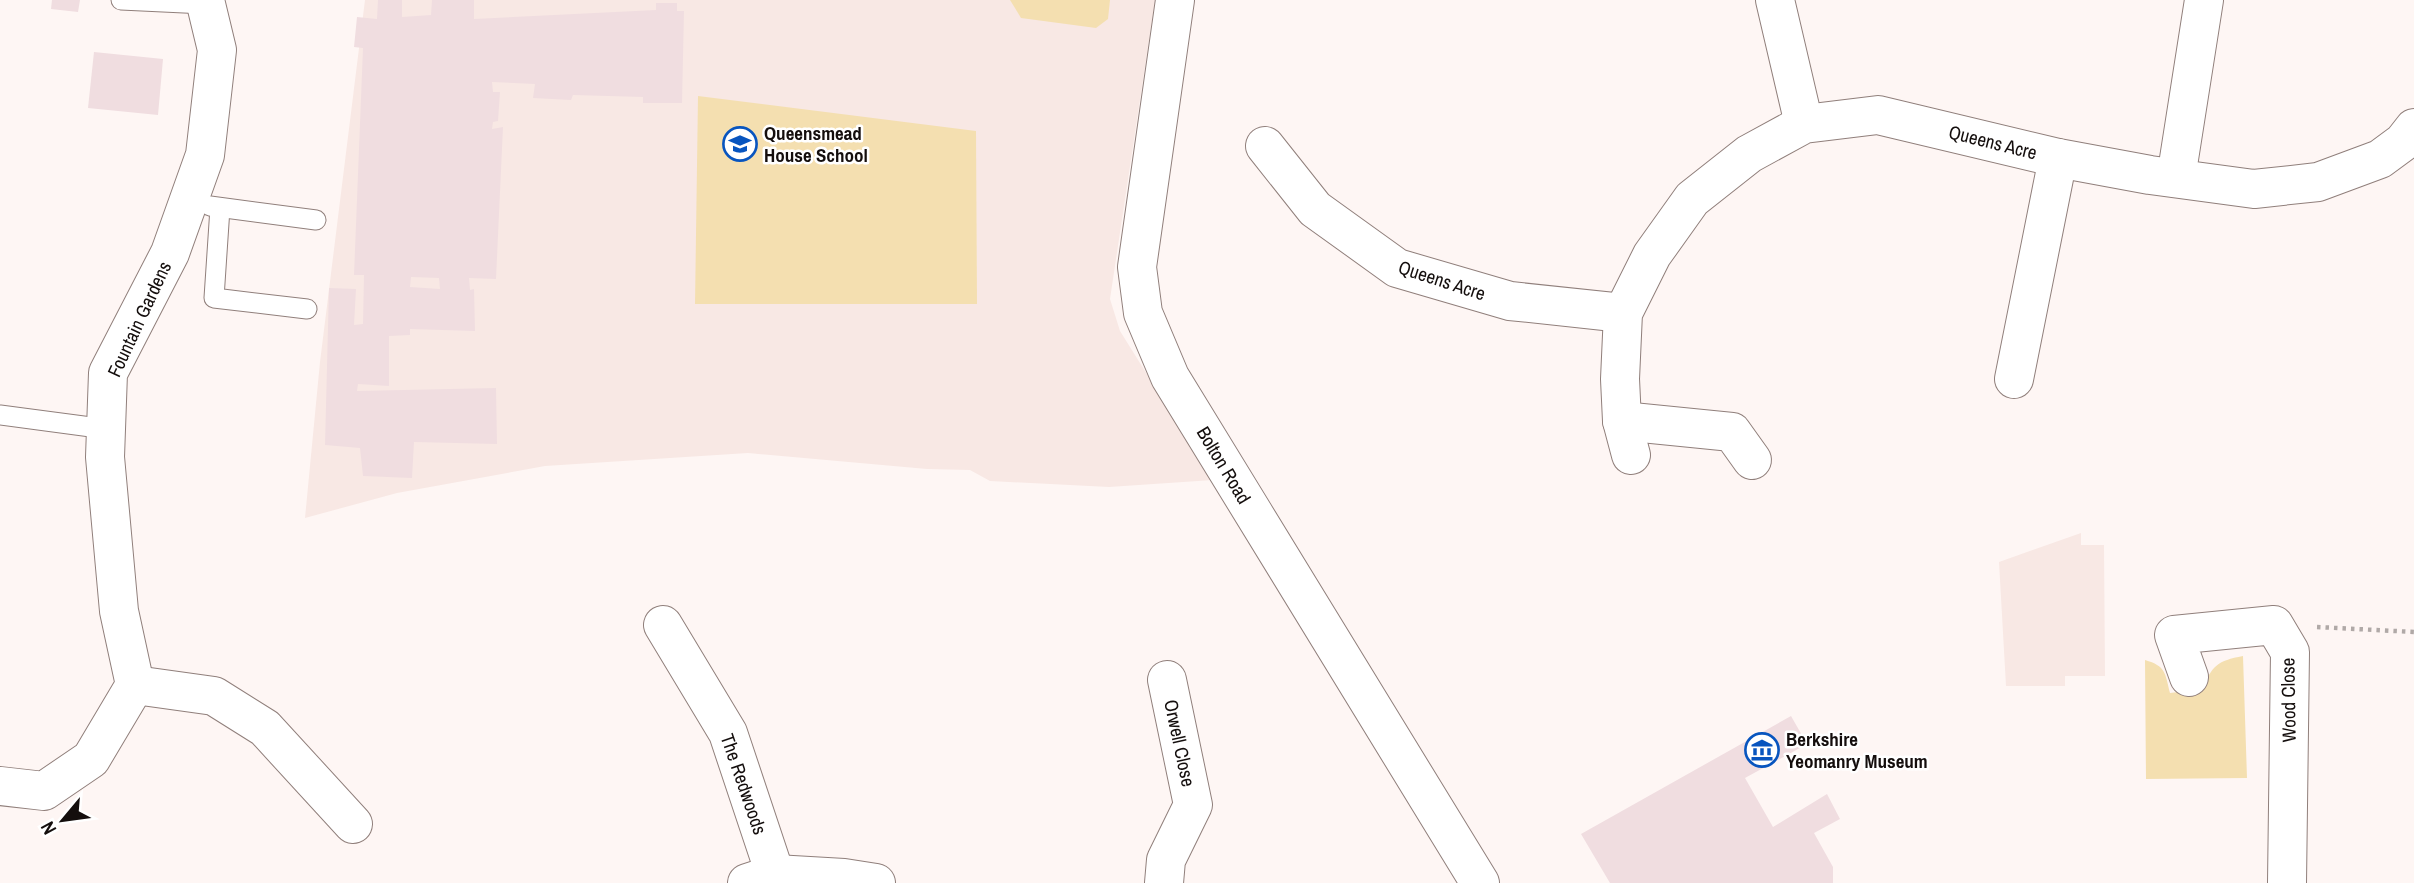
<svg xmlns="http://www.w3.org/2000/svg" width="2414" height="883" font-family="'Archivo Narrow',sans-serif">
	<style>
		.built { fill: #f8e8e4 }
		.green { fill: #f4dfb0 }
		.building { fill: #f0dde0; fill-rule: evenodd }
		.lines { fill: none; stroke-linecap: round; stroke-linejoin: round }
		.lane-casing { stroke: #907f7b; stroke-width: 21 }
		.street-casing { stroke: #907f7b; stroke-width: 40 }
		.secondary-casing { stroke: #907f7b; stroke-width: 40 }
		.path { stroke: #b0a9a7; stroke-width: 4.5; stroke-dasharray: 3.5 5; stroke-linecap: butt }
		.lane { stroke: #fff; stroke-width: 19 }
		.street { stroke: #fff; stroke-width: 38 }
		.secondary { stroke: #fff; stroke-width: 38 }
		.labels { text-anchor: middle; dominant-baseline: central; stroke-width: 5; stroke-linejoin: round; paint-order: stroke }
		.poi-label { font-size: 19px; font-weight: bold; fill: #140e0d; stroke: #fff; text-anchor: start }
		.street-label { font-size: 19px; fill: #140e0d; stroke: #fff }
	</style>
	<rect width="100%" height="100%" fill="#fef6f4"/>
	<g class="built">
		<path d="M365,0H1155L1110,299L1120,331L1213,480L1109,487L990,481L970,470L927,469L748,453L545,466L397,493L305,518L320,362Z"/>
		<path d="M2081,533V545H2104L2105,676H2065V686H2006L1999,562Z"/>
	</g>
	<g class="green">
		<path d="M1010,0H1110L1108,19L1096,28L1021,18Z"/>
		<path d="M698,96L976,131L977,304H695Z"/>
		<path d="M2243,656L2247,778L2146,779L2145,660C2166,666 2165,673 2170,693L2202,689C2213,665 2217,661 2243,656Z"/>
	</g>
	<g class="building">
		<path d="M52,0H80L78,12L51,9Z"/>
		<path d="M378,0H402V17L431,15L432,0H474V19L656,10V3H677V11H684L682,103H643V97L573,95L571,100L533,98L535,84L492,82L493,92H500L498,121L493,122L492,129L503,127L496,279L469,278L470,290L474,289L475,331L410,329V335L389,336V386L358,384L357,391L496,388L497,444L414,442L412,478L363,476L360,448L325,445L329,288L356,289L354,325L363,324L364,275H354L363,48L354,47L357,17L377,19ZM411,277L439,278L440,289L410,287Z"/>
		<path d="M94,52L163,59L158,115L88,108Z"/>
		<path d="M1791,716L1807,744L1745,778L1773,827L1827,794L1840,819L1814,833L1833,867V883H1610L1581,834Z"/>
	</g>
	<g class="lines">
		<g class="lane-casing">
			<g id="lane">
				<path d="M121,0L205,4"/>
				<path d="M210,206L316,220"/>
				<path d="M220,208L214,298L307,309"/>
				<path d="M0,415L106,429"/>
			</g>
		</g>
		<g class="street-casing">
			<g id="street">
				<path d="M1775,0L1804,124"/>
				<path d="M1265,146L1315,209L1397,268L1510,301L1623,313"/>
				<path d="M2176,178L2204,0"/>
				<path d="M2014,379L2058,158"/>
				<path d="M1622,421L1732,432L1752,460"/>
				<path d="M1631,455L1622,421L1620,379L1623,313L1652,255L1692,199L1749,154L1804,124L1878,115L2058,158L2150,175L2254,189L2318,182L2380,159L2403,142L2414,128"/>
				<path d="M663,625L728,733L775,874"/>
				<path d="M2189,677L2174,635L2274,625L2290,652L2287,883"/>
				<path d="M135,685L214,696L265,728L353,824"/>
				<path d="M0,786L44,791L91,759L135,685L119,611L105,457L108,373L170,253L205,155L217,50L205,0"/>
				<path d="M1164,883L1166,860L1193,805L1167,680"/>
			</g>
		</g>
		<g class="secondary-casing">
			<g id="secondary">
				<path d="M1175,0L1137,267L1143,313L1170,377L1480,883"/>
				<path d="M747,883L775,874L844,878L876,883"/>
			</g>
		</g>
		<path class="path" d="M2317,627L2414,632"/>
		<use href="#lane" class="lane"/>
		<use href="#street" class="street"/>
		<use href="#secondary" class="secondary"/>
	</g>
	<defs>
		<g id="school-ring" transform="scale(1.75)"><circle r="9.5" fill="#fff" stroke="#0855bf" stroke-width="1.5"/><path d="M0-5L7-2L0 1L-7-2ZM-4 1L0 2.5L4 1V4Q0 6-4 4Z" fill="#0855bf"/></g>
		<g id="museum-ring" transform="scale(1.75)"><circle r="9.5" fill="#fff" stroke="#0855bf" stroke-width="1.5"/><path d="M0-6L6-3V-2H-6V-3ZM-5-1h2V3h-2ZM-1-1h2V3h-2ZM3-1h2V3H3ZM-6 4H6V6H-6Z" fill="#0855bf"/></g>
	</defs>
	<g fill-rule="evenodd">
		<use href="#school-ring" x="740" y="144"/>
		<use href="#museum-ring" x="1762" y="750"/>
	</g>
	<g class="labels">
		<g class="poi-label">
			<text x="764" y="133">Queensmead<tspan x="764" dy="22">House School</tspan></text>
			<text x="1786" y="739">Berkshire<tspan x="1786" dy="22">Yeomanry Museum</tspan></text>
		</g>
		<g class="street-label">
			<text transform="translate(1993 142) rotate(14)">Queens Acre</text>
			<text transform="translate(1442 280) rotate(18)">Queens Acre</text>
			<text transform="translate(139 319) rotate(-65)">Fountain Gardens</text>
			<text transform="translate(1224 465) rotate(59)">Bolton Road</text>
			<text transform="translate(2288 700) rotate(-91)">Wood Close</text>
			<text transform="translate(1180 743) rotate(78)">Orwell Close</text>
			<text transform="translate(744 784) rotate(71)">The Redwoods</text>
		</g>
	</g>
	<g transform="translate(63 820) rotate(241)" stroke="#ffffff" stroke-width="5" paint-order="stroke">
	<path d="M0-5L12 26L0 18L-12 26Z" fill="#140e0d"/>
	<text y="-10" font-size="19" font-weight="bold" text-anchor="middle" fill="#140e0d">N</text>
	</g>
</svg>
